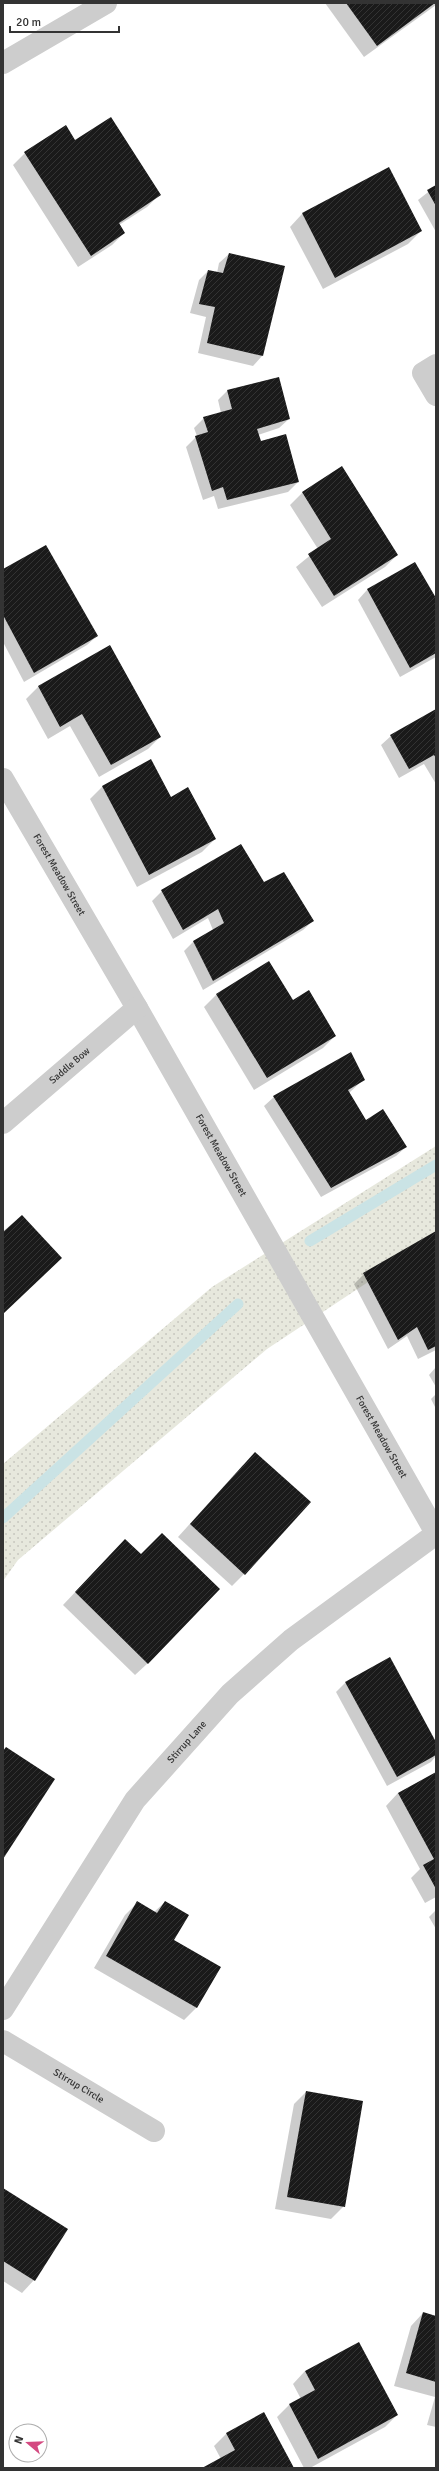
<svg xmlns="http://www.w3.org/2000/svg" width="439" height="2471" font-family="Signika,sans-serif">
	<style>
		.grass { fill: url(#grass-dots) }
		.shadow { fill: #0003 }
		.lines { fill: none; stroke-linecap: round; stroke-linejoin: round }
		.stream { stroke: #cae3e5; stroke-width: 11 }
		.building { fill: url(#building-hatch) }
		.minor { stroke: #cdcdcd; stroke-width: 22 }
		.labels { text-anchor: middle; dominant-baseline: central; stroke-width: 4; stroke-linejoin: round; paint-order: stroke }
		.street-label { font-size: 10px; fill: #333; stroke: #fff }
	</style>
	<defs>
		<pattern id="grass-dots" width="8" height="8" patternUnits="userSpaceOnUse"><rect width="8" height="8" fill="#e7e8dd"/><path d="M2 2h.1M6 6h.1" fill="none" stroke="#c7c7be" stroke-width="1.8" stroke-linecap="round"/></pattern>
		<pattern id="building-hatch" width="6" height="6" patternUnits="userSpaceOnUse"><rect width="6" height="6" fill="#1a1a1a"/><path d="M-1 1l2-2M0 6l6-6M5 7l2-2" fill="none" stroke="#333"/></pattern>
	</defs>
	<rect width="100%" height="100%" fill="#fff"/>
	<path class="grass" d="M436,1146V1237L267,1349L18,1560L3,1581V1464L212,1287Z"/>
	<g class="shadow">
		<path d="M325,3H436V5L364,57Z"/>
		<path d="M74,142L159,195L147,207L119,225L124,233L112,245L78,267L13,165L25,153Z"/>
		<path d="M389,169L421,231L408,244L323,289L290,227L302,214Z"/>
		<path d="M436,186V232L418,200Z"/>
		<path d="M229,254L262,356L253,366L198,353L206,317L190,313L199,280L208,271L217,273L219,263Z"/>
		<path d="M227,391L289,419L279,428L258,435L260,442L298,482L288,492L218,509L214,496L203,500L186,447L197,436L194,428L204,418L221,413L218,400Z"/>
		<path d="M342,468L397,555L385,567L322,607L296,567L318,549L290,505L302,493Z"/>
		<path d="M415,563L436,600V657L400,677L358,600L367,590Z"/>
		<path d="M3,570L97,636L87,645L24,682L3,642Z"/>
		<path d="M110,646L160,737L148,749L99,777L70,726L48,739L26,699L38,687Z"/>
		<path d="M436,710V784L424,764L399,778L381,745L391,736Z"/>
		<path d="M103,786L171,798L215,839L202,852L137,887L90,799Z"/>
		<path d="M264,884L313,921L303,930L203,990L184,951L194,941L213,930L208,918L173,939L152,901L162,891Z"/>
		<path d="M216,995L292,1001L335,1036L323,1048L254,1090L204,1007Z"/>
		<path d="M363,1080L349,1093L365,1121L406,1147L396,1156L321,1197L264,1106L274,1097Z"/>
		<path d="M436,1232V1350L418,1359L407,1336L388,1349L354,1284L364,1274Z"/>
		<path d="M436,1367V1387L429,1375Z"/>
		<path d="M436,1394V1409L431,1399Z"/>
		<path d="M243,1465L244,1574L232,1586L178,1537Z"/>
		<path d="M113,1552L148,1663L135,1675L63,1605Z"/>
		<path d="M345,1683L436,1744V1756L431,1762L387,1786L336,1692Z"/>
		<path d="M436,1773V1897L425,1903L411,1878L420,1869L386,1806L398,1793Z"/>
		<path d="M165,1902L173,1941L220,1968L196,2008L184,2020L94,1968L125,1915L137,1903L154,1912Z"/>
		<path d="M436,1910V1929L429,1917Z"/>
		<path d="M306,2092L344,2206L331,2219L275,2209L294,2104Z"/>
		<path d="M3,2189L34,2280L22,2293L3,2281Z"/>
		<path d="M423,2313L436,2317V2427L427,2425L435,2397L394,2386L411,2326Z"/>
		<path d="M305,2371L397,2415L385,2427L310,2468H304L277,2417L289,2405L301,2399L293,2384Z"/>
		<path d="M264,2413L293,2468H204L221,2459L214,2446L226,2434Z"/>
	</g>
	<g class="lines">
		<g class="stream">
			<path d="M310,1241L436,1165"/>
			<path d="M3,1518L238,1304"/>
		</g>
	</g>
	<g class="building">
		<path d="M346,3H435L377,46Z"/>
		<path d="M111,117L161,195L119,223L125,233L91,256L24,152L66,125L75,140Z"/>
		<path d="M389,167L422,231L335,278L302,213Z"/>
		<path d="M436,185V206L427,190Z"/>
		<path d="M229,253L285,266L263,356L207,343L215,307L199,304L208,270L223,273Z"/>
		<path d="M279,377L290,419L257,429L261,441L286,434L299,482L227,500L223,487L212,491L195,436L208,432L203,417L232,409L227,390Z"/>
		<path d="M342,466L398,555L334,596L308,554L331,539L302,492Z"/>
		<path d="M46,545L98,636L34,673L3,615V569Z"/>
		<path d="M415,562L436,598V653L410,668L367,589Z"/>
		<path d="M110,645L161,737L111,765L82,714L60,727L38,686Z"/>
		<path d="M436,709V758L434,755L409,769L390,735Z"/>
		<path d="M151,759L171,797L188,787L216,839L149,875L102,786Z"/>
		<path d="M241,844L264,882L284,872L314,921L213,981L193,941L224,923L218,909L183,930L161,890Z"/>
		<path d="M269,961L293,1000L309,990L336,1036L267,1078L216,994Z"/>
		<path d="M351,1052L365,1080L348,1090L366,1120L383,1109L407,1147L331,1188L273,1096Z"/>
		<path d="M22,1215L62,1258L3,1314V1232Z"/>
		<path d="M436,1231V1346L428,1350L417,1327L398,1340L363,1273Z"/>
		<path d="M255,1452L311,1502L245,1575L190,1524Z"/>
		<path d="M162,1533L220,1589L148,1664L75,1592L125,1539L141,1554Z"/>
		<path d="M390,1657L436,1742V1755L397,1777L345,1682Z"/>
		<path d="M6,1747L55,1779L3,1859V1751Z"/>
		<path d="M436,1772V1889L423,1865L434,1859L398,1793Z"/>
		<path d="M137,1901L157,1913L165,1901L189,1915L174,1940L221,1967L197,2008L106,1956Z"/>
		<path d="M306,2091L363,2101L345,2207L287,2197Z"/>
		<path d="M3,2188L68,2229L35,2281L3,2261Z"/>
		<path d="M423,2312L436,2316V2382L406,2373Z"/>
		<path d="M359,2342L398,2415L318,2459L289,2404L315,2390L305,2371Z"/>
		<path d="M264,2412L294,2468H202L235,2450L226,2433Z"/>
	</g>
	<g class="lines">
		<g class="minor">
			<path d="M3,63L106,3"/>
			<path d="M436,365L423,373L436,395"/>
			<path id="s1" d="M3,779L137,1008L436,1533"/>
			<path id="s2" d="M3,1123L137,1008"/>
			<path id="s3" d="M3,2009L135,1800L230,1694L291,1640L436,1534"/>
			<path id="s4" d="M3,2041L154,2131"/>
		</g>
	</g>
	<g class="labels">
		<g class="street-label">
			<text stroke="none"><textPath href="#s1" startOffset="111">Forest Meadow Street</textPath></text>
			<text stroke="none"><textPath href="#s2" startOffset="88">Saddle Bow</textPath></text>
			<text stroke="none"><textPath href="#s1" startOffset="435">Forest Meadow Street</textPath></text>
			<text stroke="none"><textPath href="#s1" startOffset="759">Forest Meadow Street</textPath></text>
			<text stroke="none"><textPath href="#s3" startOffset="325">Stirrup Lane</textPath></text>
			<text stroke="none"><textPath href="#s4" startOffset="88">Stirrup Circle</textPath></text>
		</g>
	</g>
	<rect width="439" height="2471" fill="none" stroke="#333333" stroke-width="8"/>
	<g transform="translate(28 2443) rotate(289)"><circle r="19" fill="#ffffff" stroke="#adadad"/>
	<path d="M0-3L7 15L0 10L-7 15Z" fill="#d44a81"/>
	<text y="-6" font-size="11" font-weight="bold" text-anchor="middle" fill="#333333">N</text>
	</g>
	<path d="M10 26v6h109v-6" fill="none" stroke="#333333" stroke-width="2"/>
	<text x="16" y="26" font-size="12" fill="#333333" stroke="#ffffff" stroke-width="3" paint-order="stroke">20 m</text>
</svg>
